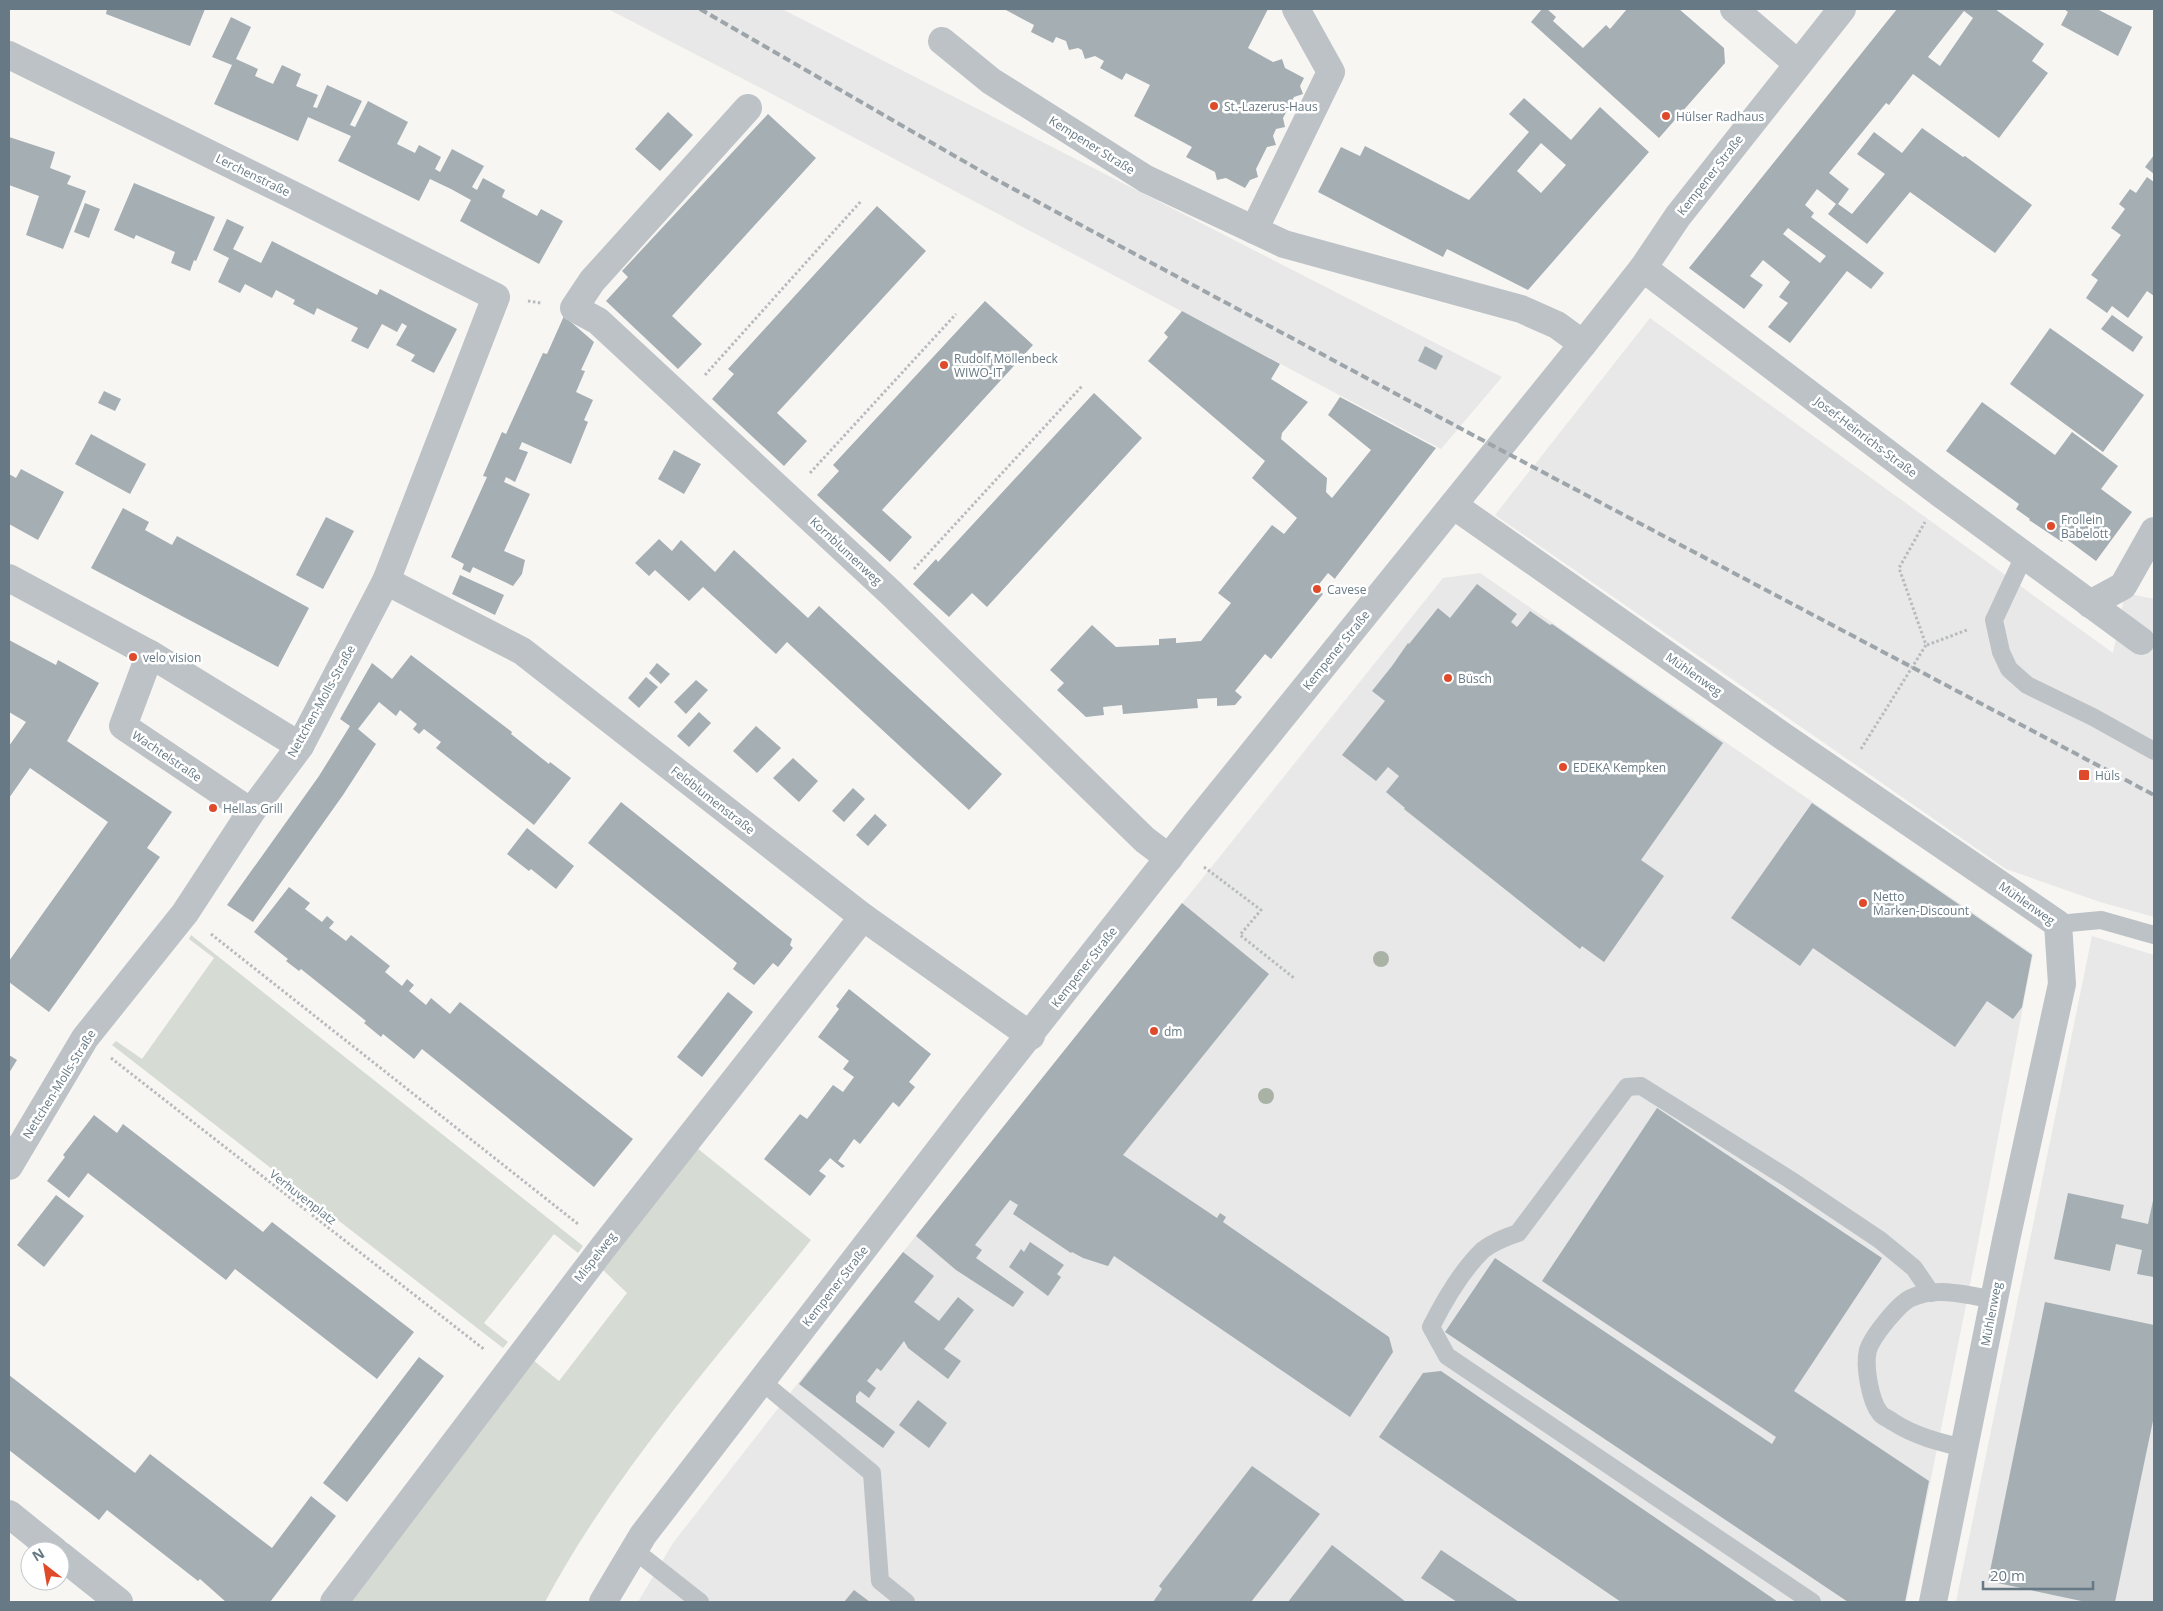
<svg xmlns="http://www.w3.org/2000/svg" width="2163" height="1611" font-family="'Open Sans',sans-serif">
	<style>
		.built { fill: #e7e8e7 }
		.green { fill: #d6dbd3 }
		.building { fill: #a4aeb3; fill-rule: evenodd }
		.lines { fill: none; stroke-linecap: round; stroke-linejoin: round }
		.path { stroke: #b8bbbe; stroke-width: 3; stroke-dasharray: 2.5 2.5; stroke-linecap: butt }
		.service { stroke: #bdc2c6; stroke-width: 18 }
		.minor { stroke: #bdc2c6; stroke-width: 28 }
		.tertiary { stroke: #bdc2c6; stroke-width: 28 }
		.rail { stroke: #9da5aa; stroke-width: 4; stroke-dasharray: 8 4; stroke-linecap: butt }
		.tree { fill: #aab2a5 }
		.poi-dot { fill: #df4a2b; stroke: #fff; stroke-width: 2 }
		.labels { text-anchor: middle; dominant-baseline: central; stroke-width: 5; stroke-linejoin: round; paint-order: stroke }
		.poi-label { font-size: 12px; fill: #667984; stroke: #fff; text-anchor: start }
		.street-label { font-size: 12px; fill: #667984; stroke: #fff }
	</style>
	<rect width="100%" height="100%" fill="#f7f6f3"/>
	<g class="built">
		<path d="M608,9H782L1502,377L1441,449L772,94Z"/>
		<path d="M1650,318L2113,653L2125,593L2154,599V917L2100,902L2006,869L1495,515Z"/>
		<path d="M1480,573L2033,954L1968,1295L1906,1602H638L673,1543L794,1388L1443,578Z"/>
		<path d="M2092,936L2154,955V1602H1956Z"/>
	</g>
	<g class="green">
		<path d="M191,935L583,1246L578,1253L554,1234L484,1323L508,1342L503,1348L112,1045L116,1041L142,1059L214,958L189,939Z"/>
		<path d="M697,1148L811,1240C719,1355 614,1472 545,1602H345L533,1360L559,1381L627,1293L603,1270Z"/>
	</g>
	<g class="building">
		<path d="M107,9H205L190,46L106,14Z"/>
		<path d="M1004,9H1268L1248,48L1273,62L1282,59L1285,68L1304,78L1300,86L1303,94L1294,97L1283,118L1285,127L1276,129L1273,136L1276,145L1267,147L1256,169L1258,177L1250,180L1245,188L1226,178L1217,180L1215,172L1186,157L1192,147L1134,116L1150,85L1126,73L1122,80L1100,68L1104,61L1095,56L1085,59L1082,50L1078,48L1069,50L1066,41L1056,37L1053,43L1031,32L1034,25Z"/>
		<path d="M1542,9H1547L1556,17L1553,21L1583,48L1606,25L1610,29L1627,9H1679L1724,48L1725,63L1659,138L1531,22Z"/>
		<path d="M1897,9H1995L2044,44L2032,61L2048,73L1999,138L1913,74L1889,105L1886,103L1829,173L1849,189L1838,204L1852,214L1885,174L1857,154L1874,132L1902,153L1922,128L1963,157L1965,156L2032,205L1995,253L1910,192L1867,244L1828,214L1836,204L1817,189L1805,205L1814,213L1811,217L1884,273L1871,289L1847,271L1790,343L1768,327L1788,303L1779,297L1790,282L1763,260L1750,276L1763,285L1744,309L1689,268ZM1964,11L1973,18L1940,66L1928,57ZM1788,228L1826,256L1820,263L1783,234Z"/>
		<path d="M2064,9H2097L2132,27L2118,56L2061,25L2068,12Z"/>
		<path d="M231,17L251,27L236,59L258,69L255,76L273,84L282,65L301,74L296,86L318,95L313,107L317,108L327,85L362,101L350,125L355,127L368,101L408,122L397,144L415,153L419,145L441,157L435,169L440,172L452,149L484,166L472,187L477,190L483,178L505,190L502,197L537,216L541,209L563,221L539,264L460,221L471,200L451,189L430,179L419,201L338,161L351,136L308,117L298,141L214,104L232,65L212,57Z"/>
		<path d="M1524,98L1571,140L1600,107L1649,152L1528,290L1447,249L1443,257L1318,192L1341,147L1360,156L1365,146L1469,200L1529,132L1509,114ZM1541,143L1566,165L1541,193L1517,171Z"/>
		<path d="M668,112L693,135L660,171L635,149Z"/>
		<path d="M768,114L816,158L672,316L702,344L678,369L606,301L628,277L622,271Z"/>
		<path d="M9,137L55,152L50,168L71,176L67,184L86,191L63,249L26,235L39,196L9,185Z"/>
		<path d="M2154,155V174L2145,167Z"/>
		<path d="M2147,177L2154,182V296L2147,291L2128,318L2112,306L2107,313L2086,298L2098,280L2091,275L2121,235L2111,228L2125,209L2119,204L2130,189L2136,193Z"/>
		<path d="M134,183L215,217L196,261L194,260L190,271L171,263L175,252L136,235L134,239L114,230Z"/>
		<path d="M85,203L100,209L89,238L74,232Z"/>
		<path d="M877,206L926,251L777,413L807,441L784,466L712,399L734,374L728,369Z"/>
		<path d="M227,219L244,227L233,249L261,263L272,241L377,295L380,289L457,329L434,373L411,361L415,355L396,345L407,326L402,323L397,332L382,324L368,349L351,341L358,328L317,308L314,315L293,304L295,300L276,290L272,298L245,284L240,293L218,282L229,258L213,250Z"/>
		<path d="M985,301L1033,345L882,510L912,537L890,562L817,495L839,471L833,465Z"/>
		<path d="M1182,311L1280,364L1271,379L1308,402L1282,433L1281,439L1327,478L1326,492L1332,498L1371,450L1328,415L1340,397L1436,448L1336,577L1335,579L1328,573L1316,588L1323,594L1271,659L1265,654L1235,691L1242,697L1235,705L1217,706V698L1197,699L1198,708L1123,714L1122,705L1103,707L1104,715L1086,717L1057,690L1064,683L1050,670L1092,625L1116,647L1159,645V639L1176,638V643L1201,641L1231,603L1218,593L1272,525L1284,534L1297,518L1252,478L1265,461L1148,361L1168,337L1164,333Z"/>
		<path d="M2112,315L2143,337L2133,352L2101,329Z"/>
		<path d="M564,316L594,342L581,370L585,371L576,392L593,400L584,420L588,422L571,464L522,442L519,449L528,452L515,482L506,477L504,482L530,494L504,551L525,560L522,574L513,586L473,567L470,573L462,569L464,564L451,557L487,477L483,476L502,432L506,434L543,353L547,354Z"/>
		<path d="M2050,328L2144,395L2103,452L2010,384Z"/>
		<path d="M1425,346L1443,356L1436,370L1418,361Z"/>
		<path d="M104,391L121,399L115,411L98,403Z"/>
		<path d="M1094,393L1142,438L987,607L972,593L949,617L913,584L936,559L938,562Z"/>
		<path d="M1982,402L2055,455L2072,432L2118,466L2101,489L2132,512L2096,561L2065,538L2062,542L2029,520L2030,519L2016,509L2019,504L1946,451Z"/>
		<path d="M91,434L146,464L130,494L75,464Z"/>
		<path d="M674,450L701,464L684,494L658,479Z"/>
		<path d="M21,469L64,492L38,540L9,524V474L16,478Z"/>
		<path d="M123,508L149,522L145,530L172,545L177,536L309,608L278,667L91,568Z"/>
		<path d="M326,517L354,531L323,589L296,575Z"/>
		<path d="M659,539L672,551L681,540L715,572L734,550L808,618L819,606L1002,774L969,810L787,642L776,654L703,587L689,601L655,570L649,576L635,563Z"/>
		<path d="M460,575L504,595L495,615L452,594Z"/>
		<path d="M1477,584L1517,614L1511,622L1517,627L1530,611L1550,625L1552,624L1723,743L1641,860L1664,876L1604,962L1582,946L1580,949L1404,809L1405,808L1386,792L1399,776L1388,767L1376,781L1342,755L1385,701L1372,691L1392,666L1408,643L1409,644L1438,608L1450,618Z"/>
		<path d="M9,640L56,665L58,660L99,683L67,741L172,812L147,848L160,857L49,1012L9,982V961L108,822L30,768L9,798V746L26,722L9,712Z"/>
		<path d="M411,655L512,732L511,734L549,764L550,762L571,778L534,825L436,748L441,742L424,729L419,734L413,729L417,724L400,710L396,716L379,702L358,729L376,744L343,795L253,922L227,905L319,776L350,726L340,719L372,663L392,679Z"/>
		<path d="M657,663L670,674L661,684L649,673Z"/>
		<path d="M646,677L658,687L639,708L628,698Z"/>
		<path d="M696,680L708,690L686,714L674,702Z"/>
		<path d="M699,712L711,723L689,747L677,736Z"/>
		<path d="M756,726L781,748L757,773L733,751Z"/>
		<path d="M793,758L818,781L799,802L773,778Z"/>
		<path d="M853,788L865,799L844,822L832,811Z"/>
		<path d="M621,802L792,939L790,945L793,948L778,967L773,963L754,985L733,969L737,963L588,843Z"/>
		<path d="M1812,803L2032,955L2022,1007L2013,1019L1987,1001L1955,1047L1813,948L1800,966L1731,918Z"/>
		<path d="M875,814L887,825L868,846L856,835Z"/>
		<path d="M527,828L574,866L556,889L531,869L529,871L507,854Z"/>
		<path d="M289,887L310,903L305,909L322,922L327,916L334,922L329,928L346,941L351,935L390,966L385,972L402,986L407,979L414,985L409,991L426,1005L431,998L450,1014L460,1002L633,1139L594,1187L422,1049L414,1059L383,1034L381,1037L364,1023L366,1021L301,969L299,971L286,961L288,959L254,932Z"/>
		<path d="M1182,903L1269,974L1123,1155L1217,1218L1220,1213L1226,1217L1223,1222L1389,1337L1393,1352L1350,1417L1114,1256L1108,1266L1083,1258L1072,1252L1071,1253L1013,1214L1018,1205L1010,1200L975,1245L982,1250L976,1258L1024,1292L1013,1307L956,1270L916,1236Z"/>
		<path d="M849,989L931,1054L909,1082L915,1087L899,1107L893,1102L860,1144L854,1139L838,1161L845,1166L842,1168L830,1158L819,1171L826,1176L810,1196L764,1159L800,1114L807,1119L833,1085L843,1092L854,1077L843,1069L849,1061L818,1037L839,1009L836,1006Z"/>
		<path d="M728,992L753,1012L702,1077L677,1057Z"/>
		<path d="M9,1055L17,1060L9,1073Z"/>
		<path d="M1657,1108L1882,1258L1794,1391L1929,1481L1905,1602H1848L1445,1332L1495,1258L1772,1444L1776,1437L1542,1281Z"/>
		<path d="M94,1115L117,1133L123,1124L263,1232L272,1222L414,1332L377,1379L235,1269L226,1280L88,1173L69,1198L47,1181L65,1157L63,1155Z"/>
		<path d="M2068,1193L2124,1205L2121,1218L2148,1224L2154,1196V1277L2137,1274L2142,1250L2116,1244L2110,1271L2054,1259Z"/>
		<path d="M56,1195L84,1216L44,1267L17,1245Z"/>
		<path d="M1030,1242L1064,1265L1057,1274L1061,1277L1048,1296L1009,1267L1021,1249L1024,1252Z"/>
		<path d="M903,1252L934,1276L914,1302L939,1321L958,1297L974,1310L944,1349L961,1361L948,1379L908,1348L904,1341L881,1371L877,1368L867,1381L876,1388L869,1398L860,1391L856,1396V1402L895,1432L883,1448L799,1384Z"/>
		<path d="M2045,1302L2154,1325V1416L2115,1602H2086L1988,1581Z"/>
		<path d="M419,1357L444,1376L347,1502L323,1483Z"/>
		<path d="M1441,1371L1704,1551L1778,1602H1621L1379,1437L1423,1373Z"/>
		<path d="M9,1375L135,1473L150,1454L272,1548L311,1496L336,1516L270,1602H226L200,1579L198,1581L107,1510L99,1520L9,1450Z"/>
		<path d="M918,1400L947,1423L929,1448L899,1425Z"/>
		<path d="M1252,1466L1320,1514L1251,1602H1153L1162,1589L1159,1586Z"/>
		<path d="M1332,1545L1406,1602H1288Z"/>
		<path d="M1441,1550L1519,1602H1457L1421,1578Z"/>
		<path d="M854,1590L870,1602H844Z"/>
	</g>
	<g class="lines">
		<g class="path">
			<path d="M528,301L541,303"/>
			<path d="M705,375L862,200"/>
			<path d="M810,473L956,314"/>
			<path d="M914,569L1083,385"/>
			<path d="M1927,645L1967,630"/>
			<path d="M1861,749L1926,645L1899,568L1925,522"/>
			<path d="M1204,867L1261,910L1240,935L1294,978"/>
			<path d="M211,934L578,1224"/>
			<path d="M111,1058L485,1350"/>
		</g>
		<g class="service">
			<path d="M2024,556L1994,620L2001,652L2009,669L2027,685L2093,717L2154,751"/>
			<path d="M2058,924L2101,920L2154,935"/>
			<path d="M761,1381L872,1473L880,1581L906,1602"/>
			<path d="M1964,1448C1938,1442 1915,1436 1893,1422C1889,1419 1883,1417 1880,1413C1870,1401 1864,1365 1868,1350C1872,1337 1898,1304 1911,1298C1937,1286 1968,1295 1994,1300"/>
			<path d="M634,1550L700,1602"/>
			<path d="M1812,1602L1447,1356L1431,1327C1444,1301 1461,1271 1483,1250C1493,1242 1506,1237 1518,1233L1627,1087L1641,1086L1789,1179L1880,1240L1914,1268L1931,1293"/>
		</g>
		<g class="minor">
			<path d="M1734,9L1798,64"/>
			<path d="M942,41L991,81L1146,179L1284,244L1521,309L1557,325L1583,344"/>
			<path d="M9,55L297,197L496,297L386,581L300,746L251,812L185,913L85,1038L9,1166"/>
			<path d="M748,108L592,281L574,308L598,321L891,593L1145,840L1169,858"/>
			<path d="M1254,230L1331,72L1296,9"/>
			<path d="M1643,268L1941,494L2141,641"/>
			<path d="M1453,505L1784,737L2058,924L2062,984L2006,1240L1933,1602"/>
			<path d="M9,578L150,654L123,726L251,812"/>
			<path d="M386,581L522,651L863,917L1031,1036"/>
			<path d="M2090,604L2123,586L2154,531"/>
			<path d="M150,654L300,746"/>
			<path d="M9,1514L55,1551"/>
			<path d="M60,1555L119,1602"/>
			<path d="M334,1602L605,1245L863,917"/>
		</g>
		<path class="tertiary" d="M603,1602L643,1535L974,1105L1197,822L1583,344L1643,268L1678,216L1842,9"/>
		<path class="rail" d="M700,9L993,178L1499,449L2154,795"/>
	</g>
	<g class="tree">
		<circle cx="1381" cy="959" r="8"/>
		<circle cx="1266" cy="1096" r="8"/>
	</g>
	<g class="poi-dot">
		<circle cx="1214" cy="106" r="5"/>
		<circle cx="1666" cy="116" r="5"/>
		<circle cx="944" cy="365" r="5"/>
		<circle cx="2051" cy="526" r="5"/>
		<circle cx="1317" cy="589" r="5"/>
		<circle cx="133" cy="657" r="5"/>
		<circle cx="1448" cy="678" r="5"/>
		<circle cx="1563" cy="767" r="5"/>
		<rect x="2078" y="769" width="12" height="12" rx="2.5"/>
		<circle cx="213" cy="808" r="5"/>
		<circle cx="1863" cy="903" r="5"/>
		<circle cx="1154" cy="1031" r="5"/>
	</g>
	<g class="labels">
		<g class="poi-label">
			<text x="1224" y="106">St.-Lazerus-Haus</text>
			<text x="1676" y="116">Hülser Radhaus</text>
			<text x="954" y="358">Rudolf Möllenbeck<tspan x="954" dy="14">WIWO-IT</tspan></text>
			<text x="2061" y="519">Frollein<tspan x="2061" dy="14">Babelott</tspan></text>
			<text x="1327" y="589">Cavese</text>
			<text x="143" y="657">velo vision</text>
			<text x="1458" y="678">Büsch</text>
			<text x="1573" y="767">EDEKA Kempken</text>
			<text x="2095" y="775">Hüls</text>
			<text x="223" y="808">Hellas Grill</text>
			<text x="1873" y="896">Netto<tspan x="1873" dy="14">Marken-Discount</tspan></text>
			<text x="1164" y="1031">dm</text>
		</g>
		<g class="street-label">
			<text transform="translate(1092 145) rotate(32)">Kempener Straße</text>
			<text transform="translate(253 175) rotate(26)">Lerchenstraße</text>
			<text transform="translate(1710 175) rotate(-52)">Kempener Straße</text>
			<text transform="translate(1866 437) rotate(37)">Josef-Heinrichs-Straße</text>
			<text transform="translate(846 551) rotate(43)">Kornblumenweg</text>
			<text transform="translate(1336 650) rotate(-51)">Kempener Straße</text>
			<text transform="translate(1694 674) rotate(35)">Mühlenweg</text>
			<text transform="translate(321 701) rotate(-61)">Nettchen-Molls-Straße</text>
			<text transform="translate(167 756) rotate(34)">Wachtelstraße</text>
			<text transform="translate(713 800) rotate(38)">Feldblumenstraße</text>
			<text transform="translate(2027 903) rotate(35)">Mühlenweg</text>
			<text transform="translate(1084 967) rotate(-52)">Kempener Straße</text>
			<text transform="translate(59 1084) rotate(-58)">Nettchen-Molls-Straße</text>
			<text transform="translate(303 1197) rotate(38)">Verhuvenplatz</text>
			<text transform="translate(595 1257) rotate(-52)">Mispelweg</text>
			<text transform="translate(835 1286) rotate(-52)">Kempener Straße</text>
			<text transform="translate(1991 1314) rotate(-79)">Mühlenweg</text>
		</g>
	</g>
	<rect width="2163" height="1611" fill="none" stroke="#667984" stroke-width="20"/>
	<g transform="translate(45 1566) rotate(329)"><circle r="24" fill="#ffffff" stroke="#c2c9ce"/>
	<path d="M0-4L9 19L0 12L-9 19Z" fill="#df4a2b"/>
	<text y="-8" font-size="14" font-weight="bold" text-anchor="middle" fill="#667984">N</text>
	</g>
	<path d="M1983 1581v8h110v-8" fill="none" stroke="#667984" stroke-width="2.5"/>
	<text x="1990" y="1581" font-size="15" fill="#667984" stroke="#ffffff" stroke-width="4" paint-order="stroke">20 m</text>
</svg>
